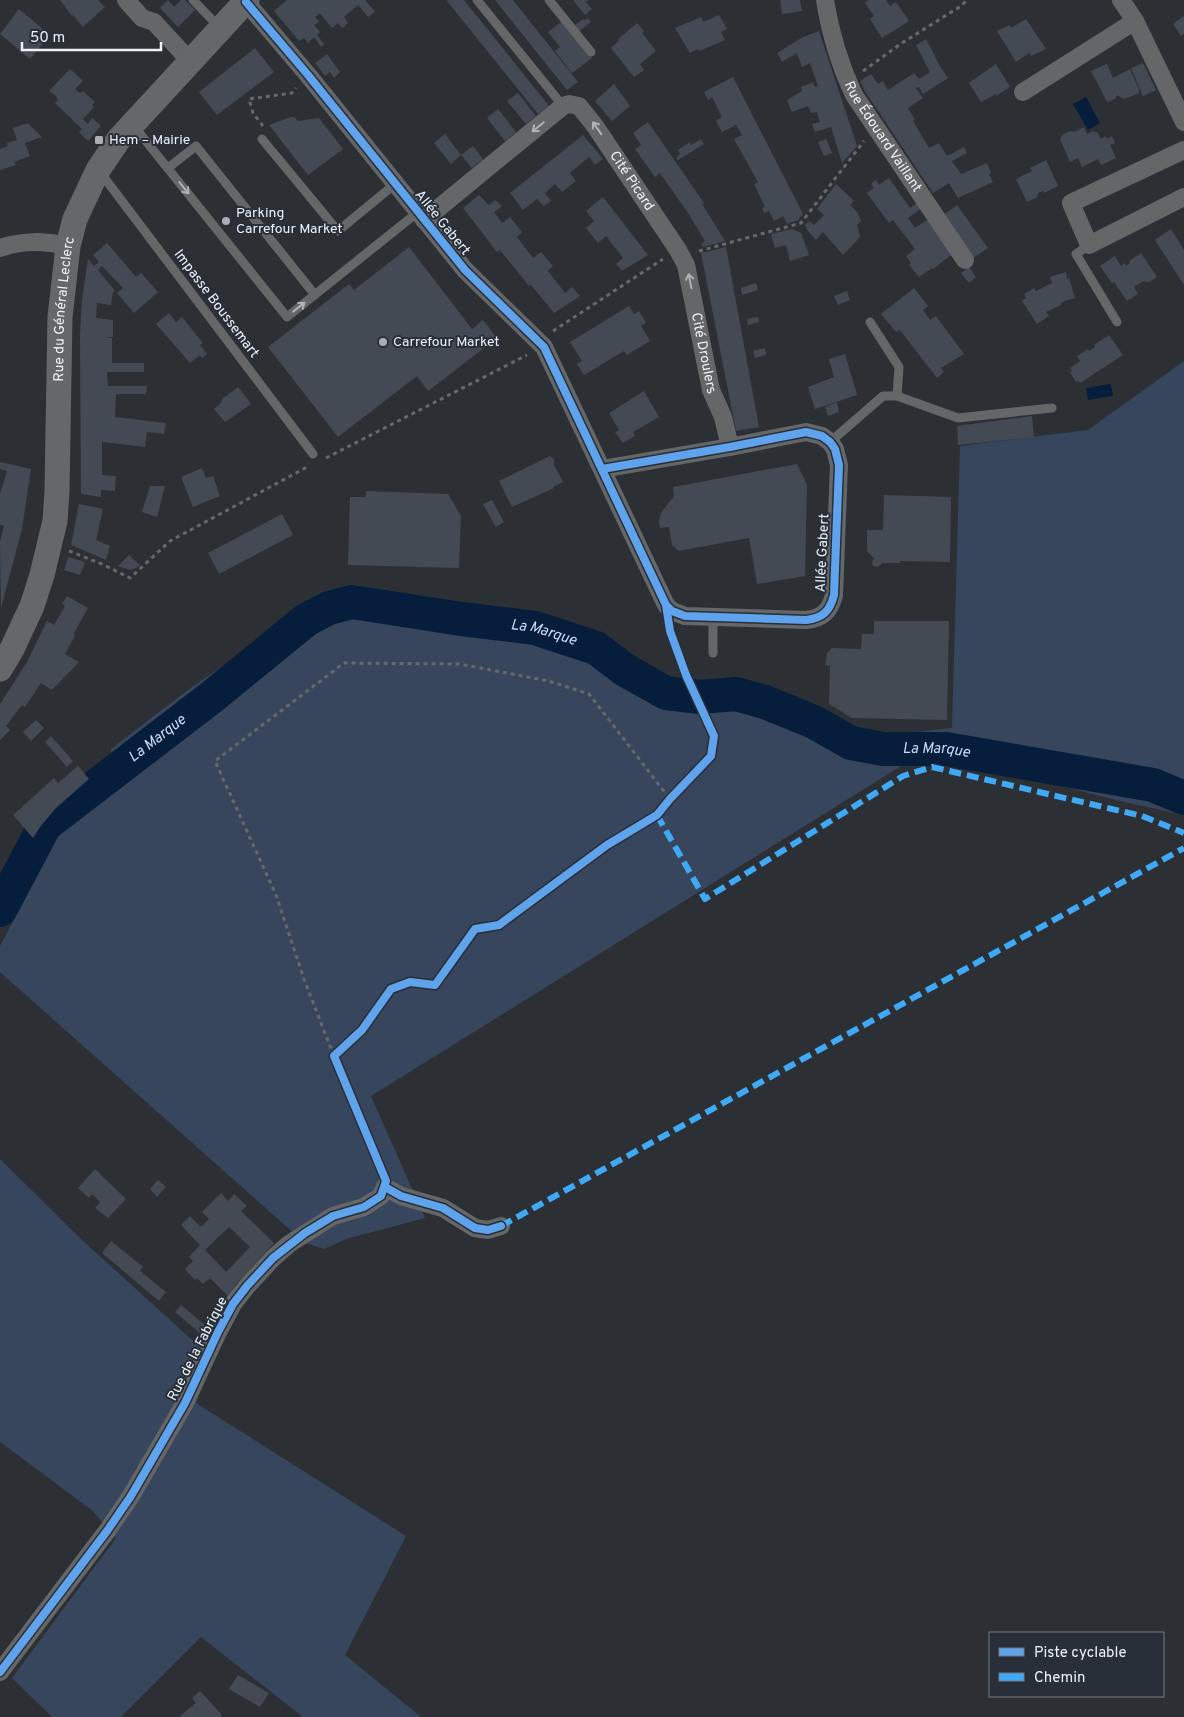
<svg xmlns="http://www.w3.org/2000/svg" width="1184" height="1717" font-family="Overpass,sans-serif">
	<style>
		.green { fill: #37465c }
		.water { fill: #061e3c }
		.lines { fill: none; stroke-linecap: round; stroke-linejoin: round }
		.river { stroke: #061e3c; stroke-width: 34 }
		.building { fill: #434a54; fill-rule: evenodd }
		.path { stroke: #67686b; stroke-width: 3; stroke-dasharray: 4 4; stroke-linecap: butt }
		.lane { stroke: #646667; stroke-width: 9 }
		.street { stroke: #646667; stroke-width: 18 }
		.secondary { stroke: #66676b; stroke-width: 25 }
		.quiet { stroke: #3fa9f5; stroke-width: 6; stroke-dasharray: 12 6; stroke-linecap: butt }
		.cycleway-casing { stroke: #282f39; stroke-width: 11 }
		.cycleway { stroke: #60a3ed; stroke-width: 8 }
		.oneway { stroke: #afb3b7 }
		.poi-dot { fill: #a9aeb4; stroke: #282f39; stroke-width: 2 }
		.labels { text-anchor: middle; dominant-baseline: central; stroke-width: 4; stroke-linejoin: round; paint-order: stroke }
		.street-label { font-size: 14px; fill: #edf2f9; stroke: #282f39 }
		.poi-label { font-size: 14px; fill: #edf2f9; stroke: #282f39; text-anchor: start }
		.water-label { font-size: 15px; font-style: italic; fill: #c8dcf5; stroke: #282f39 }
	</style>
	<rect width="100%" height="100%" fill="#2c3035"/>
	<g class="green">
		<path d="M1184,361V815L1116,800L996,769L914,758L371,1096L425,1218L346,1239L324,1249L305,1243L0,972V946L58,835L114,790L111,749L192,687L327,596L399,598L583,631L636,668L671,685L781,696L871,737L952,728L960,446L1088,430Z"/>
		<path d="M0,1159L82,1240L213,1359L196,1403L406,1536L345,1655L421,1717H303L201,1637L121,1717H52L12,1678L116,1538L93,1511L0,1442Z"/>
	</g>
	<g class="water">
		<path d="M1086,97L1100,123L1088,130L1073,104Z"/>
		<path d="M1110,384L1111,385L1113,396L1088,400L1086,388Z"/>
	</g>
	<g class="lines">
		<path class="river" id="s1" d="M0,910L45,825L213,696L306,620L329,608L352,602L461,619L535,628L596,648L625,670L666,693L700,697L736,694L765,702L814,722L851,743L883,749H946L1153,785L1184,798"/>
	</g>
	<g class="building">
		<path d="M60,0H98L105,7L83,27L73,15L72,16Z"/>
		<path d="M168,0L174,7L181,0H185L195,10L178,27L160,8Z"/>
		<path d="M287,0H365L375,12L368,17L358,5L344,17L348,23L342,28L338,23L332,28L320,13L315,17L319,22L314,25L320,32L317,35L324,44L321,47L314,37L308,43L304,38L299,41L274,11Z"/>
		<path d="M448,0H464L549,106L538,114L447,1Z"/>
		<path d="M495,0H513L578,82L567,90Z"/>
		<path d="M573,0H589L586,2L592,9L585,15Z"/>
		<path d="M780,0H800L802,11L782,14Z"/>
		<path d="M869,0H886L890,6L896,2L909,21L882,38L870,19L874,16L865,3Z"/>
		<path d="M19,9L50,35L30,59L0,34Z"/>
		<path d="M719,15L727,29L721,32L725,40L699,51L698,49L690,53L675,28L701,17L703,22Z"/>
		<path d="M1184,16V34L1181,36L1173,24Z"/>
		<path d="M588,18L591,22L578,32L574,26L583,19L585,20Z"/>
		<path d="M1026,19L1046,49L1031,56L1029,53L1016,62L997,31L1010,25L1011,28Z"/>
		<path d="M562,21L592,58L572,73L555,51L560,47L548,32Z"/>
		<path d="M637,23L644,31L642,33L656,51L640,64L644,70L634,77L611,48L619,41L618,39Z"/>
		<path d="M819,31L857,146L842,163L831,127L815,132L812,124L820,122L817,112L811,113L808,106L792,112L787,100L802,91L801,87L813,82L815,87L818,86L810,63L802,67L797,53L782,62L777,53L803,37Z"/>
		<path d="M926,39L940,66L948,78L923,94L919,87L916,88L923,98L908,108L915,120L913,121L929,148L939,143L947,156L964,147L967,153L952,161L961,174L987,163L991,173L989,174L993,182L958,198L949,183L933,193L866,93L860,81L871,74L878,84L883,81L888,90L914,73L919,79L930,72L916,45Z"/>
		<path d="M255,48L274,72L217,115L199,92Z"/>
		<path d="M327,54L340,72L334,78L330,72L325,76L315,63Z"/>
		<path d="M1143,63L1156,90L1143,96L1131,68Z"/>
		<path d="M996,64L1010,87L996,96V94L981,102L969,83Z"/>
		<path d="M1107,64L1113,78L1130,69L1139,89V93L1124,99L1117,95L1115,99L1107,102L1091,71Z"/>
		<path d="M70,69L83,81L75,89L80,93L83,91L95,102L92,105L94,107L83,119L88,124L92,118L101,126L88,141L79,132L82,129L55,103L58,100L56,96L49,91Z"/>
		<path d="M733,77L803,214L798,220L787,224L783,216L774,221L769,211L764,213L762,208L765,207L754,184L758,182L734,139L742,135L736,125L722,132L716,121L722,117L712,97L708,100L704,92Z"/>
		<path d="M614,84L630,106L612,121L595,101Z"/>
		<path d="M518,93L536,116L526,124L507,101Z"/>
		<path d="M498,109L516,132L505,141L487,118Z"/>
		<path d="M291,117H294L298,121L319,118L343,149L308,175L269,125Z"/>
		<path d="M648,122L704,203L702,204L725,241L703,247L701,244L705,241L688,213L660,173L655,177L635,149L641,145L633,133Z"/>
		<path d="M28,123L42,137L25,143L30,156L14,162L16,165L0,170V149L8,146L7,143L17,140L13,128Z"/>
		<path d="M1084,127L1087,134L1093,131L1098,133L1101,139L1106,136L1107,139L1112,136L1115,143L1110,145L1116,158L1101,165L1098,159L1082,167L1078,158L1070,162L1060,139L1062,135L1070,131L1074,132Z"/>
		<path d="M445,134L461,155L451,164L434,143Z"/>
		<path d="M583,135L603,159L595,165L589,157L570,173L576,181L562,192L555,184L545,193L551,201L544,206L537,199L523,210L510,193Z"/>
		<path d="M701,139L704,144L678,160L676,158L680,154L678,150L690,142L691,145Z"/>
		<path d="M826,139L832,153L824,156L818,142Z"/>
		<path d="M473,146L483,159L472,168L461,155Z"/>
		<path d="M1046,160L1058,186L1044,193L1043,191L1038,193L1037,197L1027,202L1016,179L1032,171L1030,168Z"/>
		<path d="M889,178L910,208L919,202L923,207L908,218L915,228L930,218L955,252L933,269L932,268L919,277L909,265L911,263L906,256L915,249L893,220L889,223L867,193L874,188L871,184L876,180L879,185Z"/>
		<path d="M836,184L854,201L850,205L858,213L861,221L857,225L860,237L843,255L823,232L816,240L808,231L805,225L809,221L814,225L824,215L817,209Z"/>
		<path d="M479,195L489,205L495,200L502,206L494,212L502,223L510,217L522,232L517,237L533,258L541,252L553,266L548,271L565,293L572,287L580,296L554,313L531,285L529,286L500,250L497,252L463,208Z"/>
		<path d="M603,197L648,255L622,271L616,264L623,258L606,236L598,243L586,228L594,221L586,211Z"/>
		<path d="M957,205L988,248L972,259L942,216Z"/>
		<path d="M792,229L801,233L809,255L790,261L786,245L775,248L771,234Z"/>
		<path d="M1171,229L1184,250V285L1155,240Z"/>
		<path d="M107,243L136,277L141,273L158,292L134,313L117,293L123,288L102,266L98,270L115,291L113,292L111,305L97,303L96,318L113,320V337H104L112,338V363H144V372H107L108,386H147L146,394H116L115,417L166,423L164,434L147,432L145,447L102,442V475L116,476L115,491L101,490V497L81,494L80,334L82,300L88,259L94,266L99,262L93,255Z"/>
		<path d="M409,247L472,329L483,320L497,338L428,391L417,376L338,437L268,347L349,284L354,290Z"/>
		<path d="M726,247L759,427L736,431L701,253Z"/>
		<path d="M1141,253L1157,277L1149,282L1144,281L1134,287L1138,294L1127,301L1114,282L1112,283L1100,266L1115,256L1121,266L1125,263L1126,266L1130,263L1129,261Z"/>
		<path d="M969,267L976,277L969,283L961,273Z"/>
		<path d="M1066,272L1067,279L1069,278L1075,298L1062,302L1061,305L1046,312L1049,316L1037,324L1022,301L1026,298L1024,294L1034,288L1036,291L1052,283L1050,277Z"/>
		<path d="M756,283L758,290L742,295L741,288Z"/>
		<path d="M914,288L928,306L923,310L930,320L936,316L964,354L941,368L944,372L937,378L900,330L896,332L881,314Z"/>
		<path d="M847,291L850,300L838,305L834,296Z"/>
		<path d="M629,306L634,314L639,311L646,323L641,326L650,341L627,355L624,351L584,375L577,364L582,361L570,342Z"/>
		<path d="M169,313L176,322L182,317L203,343L200,345L207,354L202,358L200,355L190,363L156,324Z"/>
		<path d="M758,317L759,322L748,325L747,319Z"/>
		<path d="M1109,335L1123,355L1080,383L1078,381L1076,382L1070,372L1072,371L1070,368L1080,361L1077,356L1088,349L1089,351L1095,347L1094,345Z"/>
		<path d="M765,348L766,355L755,358L753,351Z"/>
		<path d="M845,354L857,395L815,409L808,387L834,377L829,359Z"/>
		<path d="M238,387L251,404L225,422L214,409L222,402L221,400Z"/>
		<path d="M644,391L659,417L633,432L635,436L623,443L615,432L619,430L609,413Z"/>
		<path d="M837,402L839,412L828,416L825,407Z"/>
		<path d="M1032,416L1034,437L958,445L957,426Z"/>
		<path d="M550,456L554,459V465L563,482L553,487L554,488L512,507L499,481Z"/>
		<path d="M0,462L31,469L22,529L1,608L0,542L4,526L0,525V494L7,471L0,469Z"/>
		<path d="M797,464L807,485L805,576L757,584L749,538L679,551L672,545L669,527L660,528L659,521L661,513L674,496L673,487Z"/>
		<path d="M202,468L206,478L213,476L220,496L193,507L181,477Z"/>
		<path d="M150,486H165L157,517L142,512Z"/>
		<path d="M366,491L448,494L461,516L459,568L348,565L350,497H366Z"/>
		<path d="M884,495L951,497L950,562L900,561V563H882L878,567L873,566L872,562L874,558L867,551V530H883Z"/>
		<path d="M492,500L504,522L496,527L483,504Z"/>
		<path d="M79,504L103,509L96,540L110,546L106,560L71,545Z"/>
		<path d="M282,514L293,535L219,574L208,553Z"/>
		<path d="M129,555L140,565L136,568L130,570L118,566Z"/>
		<path d="M68,557L85,562L80,575L64,570Z"/>
		<path d="M67,596L88,608L73,635L75,636L65,654L79,662L52,690L41,683L25,707L22,705L6,726L10,730L0,740V704L27,662L47,621L54,625L65,606L62,604Z"/>
		<path d="M874,621H949L947,720L852,718L829,704L830,666L825,665L827,653L832,648L861,649L862,634H874Z"/>
		<path d="M36,720L44,728L31,741L23,732Z"/>
		<path d="M51,736L73,761L67,767L45,742Z"/>
		<path d="M78,766L89,779L56,808L40,827L33,838L13,815L54,778L58,783Z"/>
		<path d="M95,1169L126,1199L108,1218L95,1208L100,1202L92,1194L89,1198L78,1188Z"/>
		<path d="M158,1180L166,1187L157,1197L150,1189Z"/>
		<path d="M221,1193L228,1201L234,1194L247,1206L241,1211L274,1243L237,1283L228,1296L210,1278L203,1284L197,1278L195,1280L185,1269L193,1261L189,1257L200,1245L181,1225L190,1216L201,1227L209,1219L202,1212ZM229,1227L250,1247L226,1272L205,1250Z"/>
		<path d="M111,1241L143,1267L140,1271L166,1292L159,1301L102,1253Z"/>
		<path d="M181,1305L207,1327L201,1334L175,1312Z"/>
		<path d="M238,1675L269,1693L260,1707L229,1689Z"/>
		<path d="M200,1691L222,1715L220,1717H179L196,1703L192,1698Z"/>
	</g>
	<g class="lines">
		<g class="path">
			<path d="M863,71L902,43L961,6L967,0"/>
			<path d="M263,126L253,113L249,99L292,93L296,88"/>
			<path d="M699,251L801,223L864,141"/>
			<path d="M553,331L663,259"/>
			<path d="M326,458L527,355"/>
			<path d="M69,551L102,564L130,578L170,541L309,466"/>
			<path d="M334,1056L305,982L276,895L215,761L344,663L459,664L549,681L589,694L670,799"/>
		</g>
		<g class="lane">
			<path d="M193,0L220,28"/>
			<path d="M477,0L563,106"/>
			<path d="M549,0L591,52"/>
			<path d="M133,125L287,317L418,212"/>
			<path d="M262,139L338,231L395,184"/>
			<path d="M168,168L196,146L315,295"/>
			<path d="M100,172L313,454"/>
			<path d="M1089,245L1076,254L1117,322"/>
			<path d="M870,322L899,367L897,396"/>
			<path d="M830,442L883,396H897L958,418L1052,408"/>
			<path d="M713,653V617"/>
		</g>
		<g class="street">
			<path d="M126,0L142,18L154,22L190,61"/>
			<path id="s2" d="M825,0C830,32 840,65 854,95L965,260"/>
			<path d="M1121,0L1135,21L1184,122"/>
			<path d="M246,2L308,75L465,270L544,347L666,605L672,611L685,616L806,620C823,618 830,611 834,595L839,465L835,449L830,442L822,436L806,432L730,447L602,469"/>
			<path d="M1023,92L1135,21"/>
			<path d="M1184,150L1071,203L1089,245L1184,197"/>
			<path id="s3" d="M424,220L563,106L569,104L579,106L595,126L678,250L686,265L711,390L723,417L730,447"/>
			<path d="M0,248C24,240 44,241 68,246"/>
			<path d="M0,1672L107,1531L131,1496L185,1403L218,1332L233,1304L247,1286L273,1258L289,1244L333,1216L364,1207L381,1196L385,1187L401,1196L443,1208L475,1228L488,1230L501,1226"/>
		</g>
		<path class="secondary" id="s4" d="M0,669L12,649L32,606L42,575L55,521L57,491L60,317L68,246L75,219L98,170L119,139L247,0"/>
		<g class="quiet">
			<path d="M657,815L705,899L903,776L932,767L1142,816L1184,833"/>
			<path d="M501,1226L1184,848"/>
		</g>
		<g class="cycleway-casing">
			<g id="cycleway">
				<path d="M246,2L308,75L465,270L544,347L666,605L672,611L685,616L806,620C823,618 830,611 834,595L839,465L835,449L830,442L822,436L806,432L730,447L602,469"/>
				<path d="M385,1187L401,1196L443,1208L475,1228L488,1230L501,1226"/>
				<path d="M0,1672L107,1531L131,1496L185,1403L218,1332L233,1304L247,1286L273,1258L305,1233L333,1216L364,1207L381,1196L386,1181L334,1056L362,1030L391,989L410,982L435,985L475,929L499,925L607,845L657,815L670,799L711,756L714,736L686,675L670,631L666,605"/>
			</g>
		</g>
		<use href="#cycleway" class="cycleway"/>
	</g>
	<defs><path id="oneway-shaft" d="M-6 0H5M1.5-3L5.5 0L1.5 3" fill="none" stroke-width="1.6" stroke-linecap="round" stroke-linejoin="round" transform="scale(1.25)"/></defs>
	<g class="oneway">
		<use href="#oneway-shaft" transform="translate(538 127) rotate(141)"/>
		<use href="#oneway-shaft" transform="translate(597 128) rotate(-125)"/>
		<use href="#oneway-shaft" transform="translate(184 188) rotate(51)"/>
		<use href="#oneway-shaft" transform="translate(690 281) rotate(-101)"/>
		<use href="#oneway-shaft" transform="translate(299 307) rotate(-38)"/>
	</g>
	<g class="poi-dot">
		<rect x="94" y="135" width="10" height="10" rx="2.5"/>
		<circle cx="226" cy="221" r="5"/>
		<circle cx="383" cy="342" r="5"/>
	</g>
	<g class="labels">
		<g class="street-label">
			<text stroke="none"><textPath href="#s2" startOffset="150">Rue Édouard Vaillant</textPath></text>
			<text stroke="none"><textPath href="#s3" startOffset="288">Cité Picard</textPath></text>
			<text transform="translate(442 223) rotate(51)">Allée Gabert</text>
			<text transform="translate(216 304) rotate(53)">Impasse Boussemart</text>
			<text stroke="none"><textPath href="#s4" startOffset="371">Rue du Général Leclerc</textPath></text>
			<text stroke="none"><textPath href="#s3" startOffset="478">Cité Droulers</textPath></text>
			<text transform="translate(823 553) rotate(-87)">Allée Gabert</text>
			<text transform="translate(198 1349) rotate(-63)">Rue de la Fabrique</text>
		</g>
		<g class="poi-label">
			<text x="109" y="140">Hem – Mairie</text>
			<text x="236" y="213">Parking<tspan x="236" dy="16">Carrefour Market</tspan></text>
			<text x="393" y="342">Carrefour Market</text>
		</g>
		<g class="water-label">
			<text stroke="none"><textPath href="#s1" startOffset="672">La Marque</textPath></text>
			<text stroke="none"><textPath href="#s1" startOffset="238">La Marque</textPath></text>
			<text stroke="none"><textPath href="#s1" startOffset="1092">La Marque</textPath></text>
		</g>
	</g>
	<rect x="989" y="1632" width="175" height="65" fill="#282f39" stroke="#777d86"/>
	<rect x="999" y="1648" width="25" height="8" fill="#60a3ed" stroke="#777d86"/>
	<text x="1034" y="1657" font-size="15" fill="#edf2f9">Piste cyclable</text>
	<rect x="999" y="1673" width="25" height="8" fill="#3fa9f5" stroke="#777d86"/>
	<text x="1034" y="1682" font-size="15" fill="#edf2f9">Chemin</text>
	<path d="M22 42v8h139v-8" fill="none" stroke="#edf2f9" stroke-width="2.5"/>
	<text x="30" y="42" font-size="15" fill="#edf2f9" stroke="#282f39" stroke-width="4" paint-order="stroke">50 m</text>
</svg>
